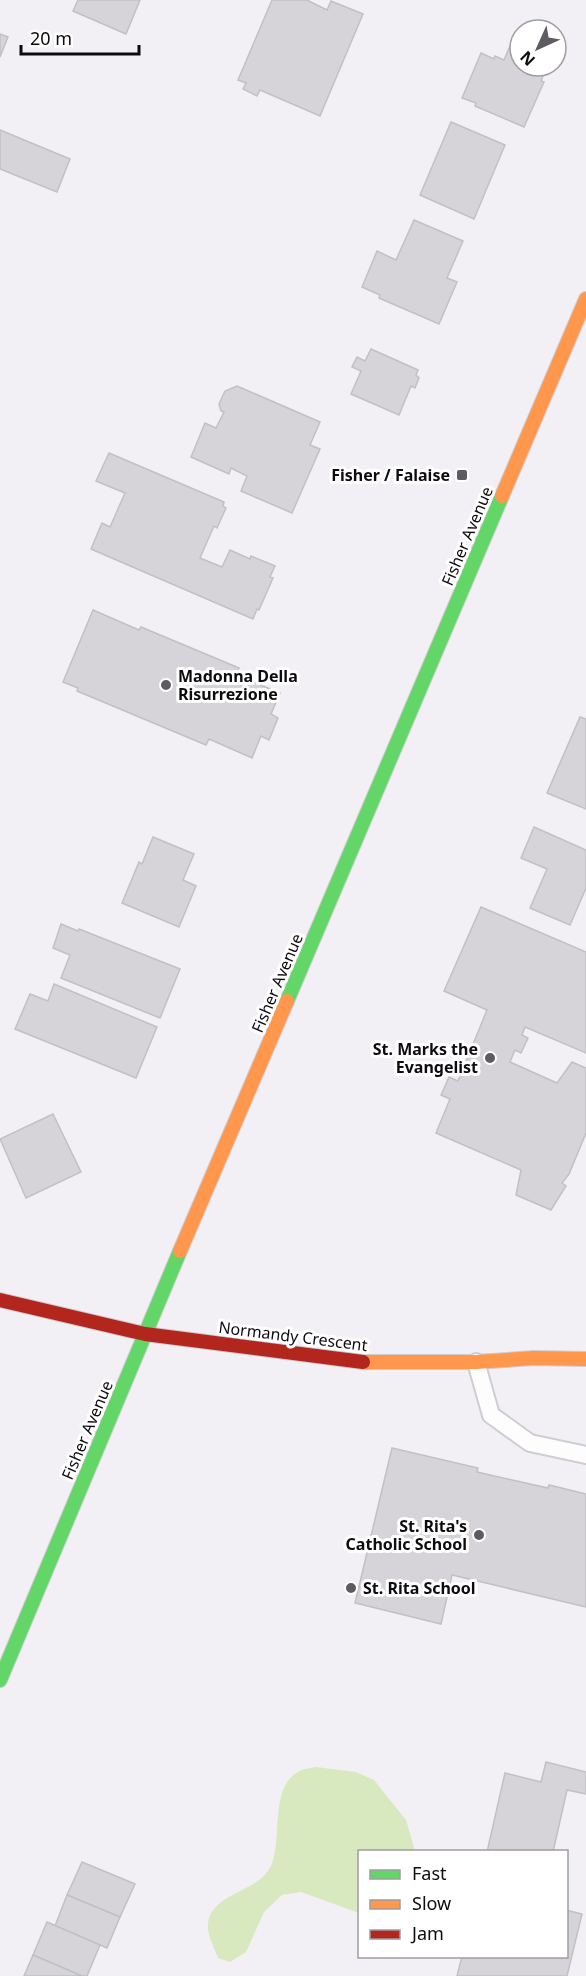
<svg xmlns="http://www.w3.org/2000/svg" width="586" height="1976" font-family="'Noto Sans',sans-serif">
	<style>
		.green { fill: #d8e8bf }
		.building { fill: #d6d4d8; stroke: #c1c0c4; stroke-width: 1.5 }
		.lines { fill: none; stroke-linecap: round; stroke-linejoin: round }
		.lane-casing { stroke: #cfcdd1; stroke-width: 20 }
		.fast-casing { stroke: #cfcdd1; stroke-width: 16 }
		.slow-casing { stroke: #cfcdd1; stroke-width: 16 }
		.jam-casing { stroke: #cfcdd1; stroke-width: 16 }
		.lane { stroke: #fdfdfe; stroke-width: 16 }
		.fast { stroke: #63d668; stroke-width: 14 }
		.slow { stroke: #ff974d; stroke-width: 14 }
		.jam { stroke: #b3261e; stroke-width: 14 }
		.poi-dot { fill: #5e5b60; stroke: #fff; stroke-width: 2 }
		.labels { text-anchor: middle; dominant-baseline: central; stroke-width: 6; stroke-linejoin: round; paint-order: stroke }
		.poi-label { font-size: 16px; font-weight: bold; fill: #0e0b0f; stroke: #fff; text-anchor: end }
		.street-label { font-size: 16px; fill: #0e0b0f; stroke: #fff }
	</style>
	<rect width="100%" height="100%" fill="#f3f0f5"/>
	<path class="green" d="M316,1767L356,1772L374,1780L406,1820L415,1851L360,1852L359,1913L301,1892L282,1895L264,1912L246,1952L230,1962L218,1958C213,1945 205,1932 209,1918C219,1891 258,1892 271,1866C283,1840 269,1788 298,1772C302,1769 310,1768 316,1767Z"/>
	<g class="building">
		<path d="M78,0H140L126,34L73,11Z"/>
		<path d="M272,0H307L327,10L331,1L363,14L320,116L260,90L257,96L243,89L246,83L238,80Z"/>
		<path d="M0,34L8,37L0,57Z"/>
		<path d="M512,41L520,44V66H547L541,81L544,82L524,127L475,106L476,103L462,98L481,53L494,59L495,56L504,60Z"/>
		<path d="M451,122L505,145L474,219L420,195Z"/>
		<path d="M0,130L70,159L57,192L0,169Z"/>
		<path d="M414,220L463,241L447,278L457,282L439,324L379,298L380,295L362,287L377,251L396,260Z"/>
		<path d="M371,349L418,370L416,375L419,378L415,388L411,386L399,415L351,394L361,371L352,367L357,357L365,361Z"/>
		<path d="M237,386L320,422L310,445L320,449L292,513L241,491L247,476L231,468L229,474L191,457L205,423L216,428L224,412L221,411L219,404L225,391Z"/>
		<path d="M109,453L224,502L223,506L226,508L217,528L214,526L200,558L222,567L230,550L250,559L251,556L275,566L270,577L273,578L259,610L257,609L253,619L91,549L102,523L110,527L125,493L96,481Z"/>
		<path d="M93,610L139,630L141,627L239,668L236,675L280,693L271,714L278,718L269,740L261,736L252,758L209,739L206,745L77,691L78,688L63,682Z"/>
		<path d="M580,717L586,719V809L547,793Z"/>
		<path d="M534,827L586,850V888L570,925L530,908L547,869L521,858Z"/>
		<path d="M153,837L194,854L183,880L196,886L179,927L122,903L139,862L142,864Z"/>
		<path d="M481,907L586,952V1053L525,1027L522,1035L528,1038L521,1053L515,1050L510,1062L557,1083L572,1062L586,1068V1133L569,1174L562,1183L566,1186L551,1210L516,1195L521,1170L436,1133L450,1099L441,1095L449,1077L458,1081L487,1010L444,991Z"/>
		<path d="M61,924L78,931L79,929L180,969L160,1018L61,978L70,955L53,948Z"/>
		<path d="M54,984L157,1027L136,1078L15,1029L30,994L48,1001Z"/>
		<path d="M53,1114L81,1172L26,1198L0,1139Z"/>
		<path d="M392,1448L478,1468L477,1472L548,1488L549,1485L586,1494V1607L452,1575L441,1624L355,1603Z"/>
		<path d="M546,1762L586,1772V1794L567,1790L553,1852H487L505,1773L541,1782Z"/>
		<path d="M82,1862L135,1884L120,1917L67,1895Z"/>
		<path d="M67,1895L120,1917L107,1948L55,1926Z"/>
		<path d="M566,1910L582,1914L567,1976H457L462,1956H566Z"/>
		<path d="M47,1922L100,1945L87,1976H82L33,1955Z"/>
		<path d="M33,1955L82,1976H24Z"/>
	</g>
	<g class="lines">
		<g class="lane-casing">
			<path id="lane" d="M476,1362L491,1415L530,1443L586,1455"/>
		</g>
		<g class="fast-casing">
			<g id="fast">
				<path d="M287,1001L502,496"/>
				<path d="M0,1680L180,1251"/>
			</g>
		</g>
		<g class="slow-casing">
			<g id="slow">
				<path d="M502,496L586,299"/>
				<path d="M180,1251L287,1001"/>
				<path d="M363,1362H476L534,1358L586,1359"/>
			</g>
		</g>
		<g class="jam-casing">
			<path id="jam" d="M0,1300L145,1334L363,1362"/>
		</g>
		<use href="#lane" class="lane"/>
		<use href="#fast" class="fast"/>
		<use href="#slow" class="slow"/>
		<use href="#jam" class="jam"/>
	</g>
	<g class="poi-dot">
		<rect x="456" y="469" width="12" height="12" rx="3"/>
		<circle cx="166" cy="685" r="6"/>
		<circle cx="490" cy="1058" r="6"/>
		<circle cx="479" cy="1535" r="6"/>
		<circle cx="351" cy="1588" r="6"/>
	</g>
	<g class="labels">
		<g class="poi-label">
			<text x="450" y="475">Fisher / Falaise</text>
			<text x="178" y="676" text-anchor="start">Madonna Della<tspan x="178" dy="18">Risurrezione</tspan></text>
			<text x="478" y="1049">St. Marks the<tspan x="478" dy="18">Evangelist</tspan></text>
			<text x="467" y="1526">St. Rita's<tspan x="467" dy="18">Catholic School</tspan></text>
			<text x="363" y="1588" text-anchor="start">St. Rita School</text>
		</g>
		<g class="street-label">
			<text transform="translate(467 536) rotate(-67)">Fisher Avenue</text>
			<text transform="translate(277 983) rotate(-67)">Fisher Avenue</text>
			<text transform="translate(293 1336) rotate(7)">Normandy Crescent</text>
			<text transform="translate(87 1430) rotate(-67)">Fisher Avenue</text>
		</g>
	</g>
	<rect x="358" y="1850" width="210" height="108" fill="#ffffff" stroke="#9f9d9f" stroke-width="1.5"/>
	<rect x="370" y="1870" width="30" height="9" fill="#63d668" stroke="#9f9d9f" stroke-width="1.5"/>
	<text x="412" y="1880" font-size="18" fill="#0e0b0f">Fast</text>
	<rect x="370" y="1900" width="30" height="9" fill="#ff974d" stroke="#9f9d9f" stroke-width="1.5"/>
	<text x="412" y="1910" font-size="18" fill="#0e0b0f">Slow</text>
	<rect x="370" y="1930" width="30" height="9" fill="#b3261e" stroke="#9f9d9f" stroke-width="1.5"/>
	<text x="412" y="1940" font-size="18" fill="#0e0b0f">Jam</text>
	<g transform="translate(538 48) rotate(225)"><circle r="28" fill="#ffffff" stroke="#9f9d9f" stroke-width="1.5"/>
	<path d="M0-4.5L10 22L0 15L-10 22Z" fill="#5e5b60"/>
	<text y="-9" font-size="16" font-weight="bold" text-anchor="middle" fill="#0e0b0f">N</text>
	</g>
	<path d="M21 45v9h118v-9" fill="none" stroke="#0e0b0f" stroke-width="3"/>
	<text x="30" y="45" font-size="18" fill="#0e0b0f" stroke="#ffffff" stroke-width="4.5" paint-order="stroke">20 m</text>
</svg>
